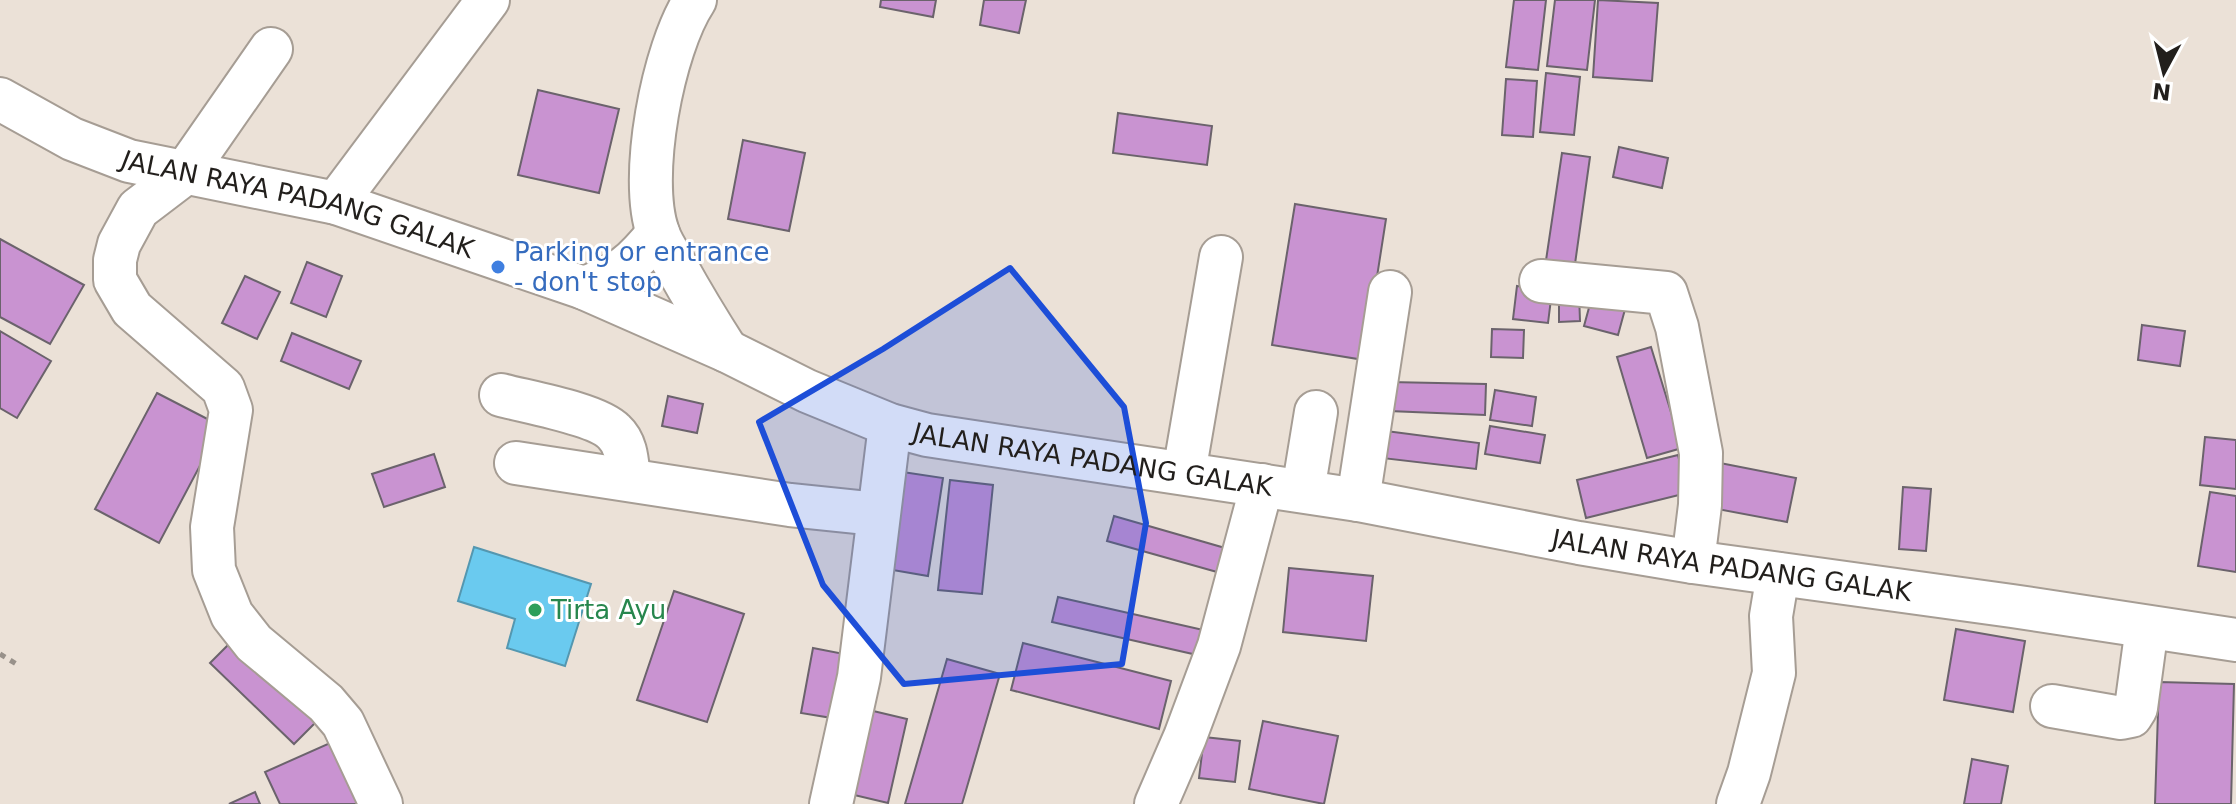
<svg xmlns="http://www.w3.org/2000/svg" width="2236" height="804" font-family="'DejaVu Sans',sans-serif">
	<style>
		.water { fill: #6acaef; stroke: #5497b0; stroke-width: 2 }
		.building { fill: #c993d1; stroke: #6b636c; stroke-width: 2 }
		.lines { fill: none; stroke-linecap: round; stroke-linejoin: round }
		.minor-casing { stroke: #a69d94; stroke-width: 46 }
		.path { stroke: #98918a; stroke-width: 5; stroke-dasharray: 6 6; stroke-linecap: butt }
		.minor { stroke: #fff; stroke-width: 42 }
		.marked { fill: #1d4ed8; fill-opacity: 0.2; stroke: #1d4ed8; stroke-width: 6; stroke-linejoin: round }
		.shop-dot { fill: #3f7fe0; stroke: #fff; stroke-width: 3 }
		.leisure-dot { fill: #2e9e5b; stroke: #fff; stroke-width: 3 }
		.labels { text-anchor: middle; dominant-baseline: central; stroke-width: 6; stroke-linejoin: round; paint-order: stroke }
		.street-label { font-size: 26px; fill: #221f1c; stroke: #fff }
		.shop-label { font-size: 26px; fill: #366cbe; stroke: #fff; text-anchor: start }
		.leisure-label { font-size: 26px; fill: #27864d; stroke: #fff; text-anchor: start }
	</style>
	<rect width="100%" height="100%" fill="#ebe1d7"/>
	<path class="water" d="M474,547L591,584L565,666L507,648L515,619L458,601Z"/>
	<g class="building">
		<path d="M881,0H936L933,17L880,7Z"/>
		<path d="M984,0H1026L1019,33L980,25Z"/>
		<path d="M1514,0H1546L1538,70L1506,67Z"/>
		<path d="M1555,0H1595L1587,70L1547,66Z"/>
		<path d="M1598,0L1658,3L1652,81L1593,77Z"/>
		<path d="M1546,73L1580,77L1574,135L1540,132Z"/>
		<path d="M1506,79L1537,81L1533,137L1502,135Z"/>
		<path d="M538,90L619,109L599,193L518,175Z"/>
		<path d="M1118,113L1212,126L1207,165L1113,153Z"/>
		<path d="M743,140L805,153L789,231L728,219Z"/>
		<path d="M1619,147L1668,158L1662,188L1613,177Z"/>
		<path d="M1562,153L1590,157L1574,271L1545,267Z"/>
		<path d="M1295,204L1386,219L1364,360L1272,345Z"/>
		<path d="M0,239L84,285L50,344L0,317Z"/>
		<path d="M307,262L342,276L326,317L291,303Z"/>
		<path d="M245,276L280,292L257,339L222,323Z"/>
		<path d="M1517,286L1552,291L1548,323L1513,319Z"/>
		<path d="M1559,293H1579L1580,321L1559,322Z"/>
		<path d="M1593,293L1627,302L1618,335L1584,326Z"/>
		<path d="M2142,325L2185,331L2180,366L2138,360Z"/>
		<path d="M1492,329L1524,330L1523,358L1491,357Z"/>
		<path d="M0,331L51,361L17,418L0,408Z"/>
		<path d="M292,333L361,361L349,389L281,361Z"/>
		<path d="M1651,347L1682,448L1647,458L1617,357Z"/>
		<path d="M1389,382L1486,384L1485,415L1389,411Z"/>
		<path d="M1495,390L1536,397L1532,426L1490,420Z"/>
		<path d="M157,393L221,426L159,543L95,509Z"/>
		<path d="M668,396L703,404L697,433L662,426Z"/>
		<path d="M1490,426L1545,435L1540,463L1485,454Z"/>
		<path d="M1386,431L1479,443L1476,469L1382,458Z"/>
		<path d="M2205,437L2236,440V489L2200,485Z"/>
		<path d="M434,454L445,487L384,507L372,474Z"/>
		<path d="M1678,455L1687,493L1586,518L1577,480Z"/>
		<path d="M1720,463L1796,478L1787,522L1712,508Z"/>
		<path d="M896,471L943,478L928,576L881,568Z"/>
		<path d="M950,480L993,485L982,594L938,590Z"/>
		<path d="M1903,487L1931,489L1926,551L1899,549Z"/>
		<path d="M2210,492L2236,496V572L2198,566Z"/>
		<path d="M1114,516L1225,548L1217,572L1107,541Z"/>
		<path d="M1289,568L1373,576L1366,641L1283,632Z"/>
		<path d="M674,591L744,614L707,722L637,700Z"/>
		<path d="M1058,597L1212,632L1206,657L1052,622Z"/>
		<path d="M1956,629L2025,641L2013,712L1944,700Z"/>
		<path d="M232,641L316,722L294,744L210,663Z"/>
		<path d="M1023,643L1171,681L1159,729L1011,690Z"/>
		<path d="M813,648L844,654L832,718L801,713Z"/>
		<path d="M947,659L1000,674L962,804H905Z"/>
		<path d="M2159,682L2234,684L2231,804H2155Z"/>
		<path d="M869,710L907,719L888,803L850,794Z"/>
		<path d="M1263,721L1338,736L1324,804L1249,789Z"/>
		<path d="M1204,737L1240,741L1235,782L1199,778Z"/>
		<path d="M339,739L368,804H280L265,772Z"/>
		<path d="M1972,759L2008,766L2001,804H1964Z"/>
		<path d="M255,792L260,804H229Z"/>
	</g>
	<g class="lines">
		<g class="minor-casing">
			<g id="minor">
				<path d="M695,0C663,48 638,178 658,233C662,245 670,256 676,266C692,295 709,323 727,351"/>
				<path d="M271,49L184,174L138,209L119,244L115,260V280L132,309L223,388L231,410L212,527L214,570L232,615L254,643L326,703L343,723L381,804"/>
				<path id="s1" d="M0,99L72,139L129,161L336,203L584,288L727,351L807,391L890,425L927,435L1358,500L1579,543L1693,562L2012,606L2236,640"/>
				<path d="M336,203L488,0"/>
				<path d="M1541,281L1666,293L1677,327L1701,453L1700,505L1693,562"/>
				<path d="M584,288C620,275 634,263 658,233"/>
				<path d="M501,395C527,402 597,414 614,432C627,444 627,462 629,479"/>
				<path d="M516,463L790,505L877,514"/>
				<path d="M1184,473L1221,257"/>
				<path d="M1303,491L1316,412"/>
				<path d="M1358,500L1390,292"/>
				<path d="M2052,706L2121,718L2131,716L2136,708L2147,627"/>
				<path d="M831,804L859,677L890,425"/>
				<path d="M1156,804L1185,737L1219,646L1262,485"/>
				<path d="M1738,804L1749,773L1774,673L1771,616L1778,574"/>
			</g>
		</g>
		<path class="path" d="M0,654L18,665"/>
		<use href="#minor" class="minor"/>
	</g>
	<path class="marked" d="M1010,268L1124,407L1146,523L1122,664L904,684L823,585L759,422L883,349Z"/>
	<circle class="shop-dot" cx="498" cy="267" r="8"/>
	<circle class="leisure-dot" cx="535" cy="610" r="8"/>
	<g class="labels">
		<g class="street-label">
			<text stroke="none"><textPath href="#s1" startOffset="318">JALAN RAYA PADANG GALAK</textPath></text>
			<text stroke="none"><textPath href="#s1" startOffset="1158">JALAN RAYA PADANG GALAK</textPath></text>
			<text stroke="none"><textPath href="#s1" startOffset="1806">JALAN RAYA PADANG GALAK</textPath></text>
		</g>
		<g class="shop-label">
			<text x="514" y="252">Parking or entrance<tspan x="514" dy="30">- don't stop</tspan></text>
		</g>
		<g class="leisure-label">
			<text x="551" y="610">Tirta Ayu</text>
		</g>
	</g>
	<g transform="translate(2164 72) rotate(187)" stroke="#ffffff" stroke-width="6" paint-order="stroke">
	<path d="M0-6L14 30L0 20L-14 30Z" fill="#221f1c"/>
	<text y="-12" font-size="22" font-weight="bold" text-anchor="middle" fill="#221f1c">N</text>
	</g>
</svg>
